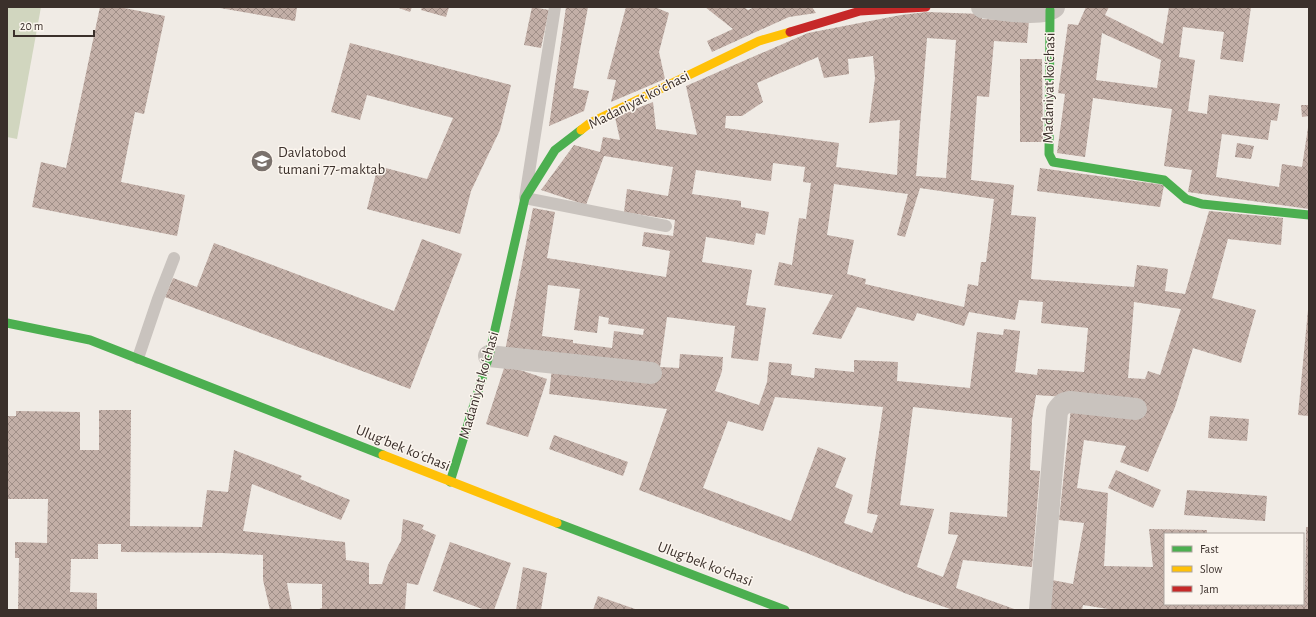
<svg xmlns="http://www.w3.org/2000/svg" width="1316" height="617" font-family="'Alegreya Sans',sans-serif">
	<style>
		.garden { fill: #d1d6bf }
		.building { fill: url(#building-cross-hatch); fill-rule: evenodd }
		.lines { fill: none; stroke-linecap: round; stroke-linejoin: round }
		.lane { stroke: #c9c3be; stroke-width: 12 }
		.street { stroke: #c9c3be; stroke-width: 22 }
		.fast { stroke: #4caf50; stroke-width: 9 }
		.slow { stroke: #ffc107; stroke-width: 9 }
		.jam { stroke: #c62828; stroke-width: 9 }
		.labels { text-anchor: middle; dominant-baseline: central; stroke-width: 3; stroke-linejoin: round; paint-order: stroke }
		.street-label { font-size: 15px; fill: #3b302b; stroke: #fbf5ee }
		.poi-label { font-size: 15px; fill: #3b302b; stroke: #fbf5ee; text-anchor: start }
	</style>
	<defs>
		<pattern id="building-cross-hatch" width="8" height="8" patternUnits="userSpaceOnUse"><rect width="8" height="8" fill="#c3afa7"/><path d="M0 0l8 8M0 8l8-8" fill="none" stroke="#a08f88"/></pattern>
	</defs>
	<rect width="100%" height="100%" fill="#f0ebe5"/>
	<path class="garden" d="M7,7H41L17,139L7,137Z"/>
	<g class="building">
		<path d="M100,7H119L165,16L144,114L135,112L121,182L185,195L177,236L32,207L41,162L66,168Z"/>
		<path d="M214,7H297L295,21Z"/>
		<path d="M396,7H412L410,12Z"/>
		<path d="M422,7H449L446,17L421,10Z"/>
		<path d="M532,7L549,10L541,48L524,45Z"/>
		<path d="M566,7H588L573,88L589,91L584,111L549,126Z"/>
		<path d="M626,7H655L669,13L659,52L665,79L611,102L616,80L607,79Z"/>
		<path d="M705,7H744L748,10L755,7H812L816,13L789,17L712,52L707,41L733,29Z"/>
		<path d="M1086,7H1109L1105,15L1163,44L1169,7H1251L1243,62L1220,59L1224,32L1183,27L1179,57L1195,60L1188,111L1207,114L1209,95L1280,104L1277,121L1271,120L1268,140L1222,134L1216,177L1279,187L1282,164L1302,167L1309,121V209L1188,192L1192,170L1164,166L1172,109L1093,98L1085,157L1057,153L1065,94L1058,93L1068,24L1078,25ZM1102,33L1161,60L1157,88L1096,80Z"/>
		<path d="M927,12L981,14L982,19L1029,21L1027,43L994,41L989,97L977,96L971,180L1014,185L1011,215L1036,217L1031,279L1134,287L1137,265L1168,269L1165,291L1185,294L1209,211L1283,218L1281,245L1228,239L1212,298L1256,310L1241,363L1193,348L1175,407L1148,472L1120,462L1126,446L1084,440L1077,488L1108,493L1104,566L1153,567L1149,529L1207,530V534H1165V604H1303V590H1305L1306,527H1309V610H1114L1083,605L1082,610H1049L1052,580L1073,584L1084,523L1059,520L1071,408L1108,400L1036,395L1032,420L1030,470L1040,471L1032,567L963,560L956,588L1017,610H953L907,594L809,554L639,490L667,409L549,394L552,369L505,351L533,208L555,212L547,258L666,277L670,251L642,246L644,232L673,236L675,220L624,212L627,189L668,196L673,167L604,156L586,205L541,190L574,145L600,152L603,137L620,140L615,117L653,102L656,129L697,135L686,86L808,33L901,15ZM927,38L956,40L946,178L916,176ZM873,56L875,78L869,123L900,120L897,175L836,167L839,143L725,128L726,116H742L763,102L757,83L818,57L824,78L849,74L848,59ZM773,163L805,167L803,182L811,183L806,219L799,218L792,265L779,262L774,285L833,295L812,334L841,339L857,307L914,321L917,313L964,326L969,312L1015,320L1019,300L1043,302L1041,323L1088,328L1084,372L1038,369L1037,375L1015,372L1020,331L1004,329L1003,335L977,332L970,388L897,381L898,362L854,360V372L815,368L814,378L791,375L792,364L769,362L767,382L759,405L715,391L722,371L723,357L680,354L679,368L660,367L667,317L735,326L731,358L758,361L766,308L746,305L752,270L702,262L706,237L754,245L756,233L765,235L769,212L741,207V201L692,194L696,170L771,181ZM834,184L908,194L897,235L905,237L920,188L994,199L986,262H981L978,286L968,284L964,307L865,284L866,279L847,274L854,240L827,235ZM548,285L580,289L574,330L597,333L599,316L609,318L608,324L644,329L643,335L614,331L612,348L573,343V340L542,336ZM1134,302L1181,309L1160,375L1148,371L1145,379L1128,378ZM775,397L883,407L867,513L878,515L872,533L844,523L853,495L835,487L846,458L818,447L791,521L703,488L728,421L763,431ZM913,407L1012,418L1007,517L950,512L948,534L958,535L943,577L917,567L934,509L900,505Z"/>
		<path d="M350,43L511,85L500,130L471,191L460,234L367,209L378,166L427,179L453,118L367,95L360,120L331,112Z"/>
		<path d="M1020,59H1042L1043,142H1020Z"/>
		<path d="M1301,105H1309V116L1302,117Z"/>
		<path d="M1237,143L1254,146L1251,159L1235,157Z"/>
		<path d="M1040,168L1164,185L1160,207L1037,191Z"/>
		<path d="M422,239L462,254L410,389L165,297L173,278L197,287L214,243L394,311Z"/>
		<path d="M1308,310H1309V416L1298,415Z"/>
		<path d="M505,365L547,379L528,437L486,424Z"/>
		<path d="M99,410H131L130,526L202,527L207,490L228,492L234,450L302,476L300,479L350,500L341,520L252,484L243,531L345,542L346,560L369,563V584H382L388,565L401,541L403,519L424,525L422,529L436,535L418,585L407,583L405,610H317L322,608V584L287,583L292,610H270L263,580V555L222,553L121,552V544H98V559H71L70,592L97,593V610H18L19,558H15V542L47,543L48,499H7V416H16V411L80,412V450H99Z"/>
		<path d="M1210,416L1249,419L1247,441L1208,438Z"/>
		<path d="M554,435L628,462L623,476L549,449Z"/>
		<path d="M1116,470L1161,490L1153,508L1108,488Z"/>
		<path d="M1187,490L1267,496L1265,521L1184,515Z"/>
		<path d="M450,542L511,563L494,610H485L433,591Z"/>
		<path d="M523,567L547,573L541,610H516Z"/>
		<path d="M598,596L615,602L638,610H593Z"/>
	</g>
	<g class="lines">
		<g class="lane">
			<path d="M555,7L525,198L666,226"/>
			<path d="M138,358L158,299L174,258"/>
		</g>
		<g class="street">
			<path d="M982,7C998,9 1042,17 1054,7"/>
			<path d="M489,356L651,373"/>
			<path d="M1040,610L1057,411C1061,405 1063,403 1070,402L1136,409"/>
		</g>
		<g class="fast">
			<path d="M1050,10L1049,154L1053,162L1164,180L1186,199L1202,204L1309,215"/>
			<path d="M7,323L90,340L383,455"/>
			<path d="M450,482L489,356L525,198L555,150L581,130"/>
			<path d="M557,523L785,610"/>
		</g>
		<g class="slow">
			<path d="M581,130L590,123L759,41L790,32"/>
			<path d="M383,455L557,523"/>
		</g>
		<path class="jam" d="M790,32L860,11L926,7"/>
	</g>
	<defs>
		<g id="school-disc" transform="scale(1.15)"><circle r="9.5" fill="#7a716c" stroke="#fbf5ee"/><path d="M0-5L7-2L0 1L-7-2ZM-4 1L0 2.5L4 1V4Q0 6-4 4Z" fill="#fff"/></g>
	</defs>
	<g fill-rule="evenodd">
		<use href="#school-disc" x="262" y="161"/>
	</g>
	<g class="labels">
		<g class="street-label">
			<text transform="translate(1049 88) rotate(-89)">Madaniyat koʻchasi</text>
			<text transform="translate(639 100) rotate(-27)">Madaniyat koʻchasi</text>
			<text transform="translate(479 385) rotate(-74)">Madaniyat koʻchasi</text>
			<text transform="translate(403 448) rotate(22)">Ulugʻbek koʻchasi</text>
			<text transform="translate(705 564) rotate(21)">Ulugʻbek koʻchasi</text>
		</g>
		<g class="poi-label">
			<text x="278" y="152">Davlatobod<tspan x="278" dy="17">tumani 77-maktab</tspan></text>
		</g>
	</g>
	<rect width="1316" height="617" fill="none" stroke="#3b302b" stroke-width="16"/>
	<rect x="1164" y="533" width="140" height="72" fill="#fbf5ee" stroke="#aea6a0"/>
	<rect x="1172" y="546" width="20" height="6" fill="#4caf50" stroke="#aea6a0"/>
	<text x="1200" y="553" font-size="12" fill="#3b302b">Fast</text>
	<rect x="1172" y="566" width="20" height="6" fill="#ffc107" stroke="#aea6a0"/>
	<text x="1200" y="573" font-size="12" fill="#3b302b">Slow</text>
	<rect x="1172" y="586" width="20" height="6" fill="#c62828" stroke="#aea6a0"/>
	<text x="1200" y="593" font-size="12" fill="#3b302b">Jam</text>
	<path d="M14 30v6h80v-6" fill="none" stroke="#3b302b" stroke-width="2"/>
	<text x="20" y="30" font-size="12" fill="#3b302b" stroke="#fbf5ee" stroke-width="3" paint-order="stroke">20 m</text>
</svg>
